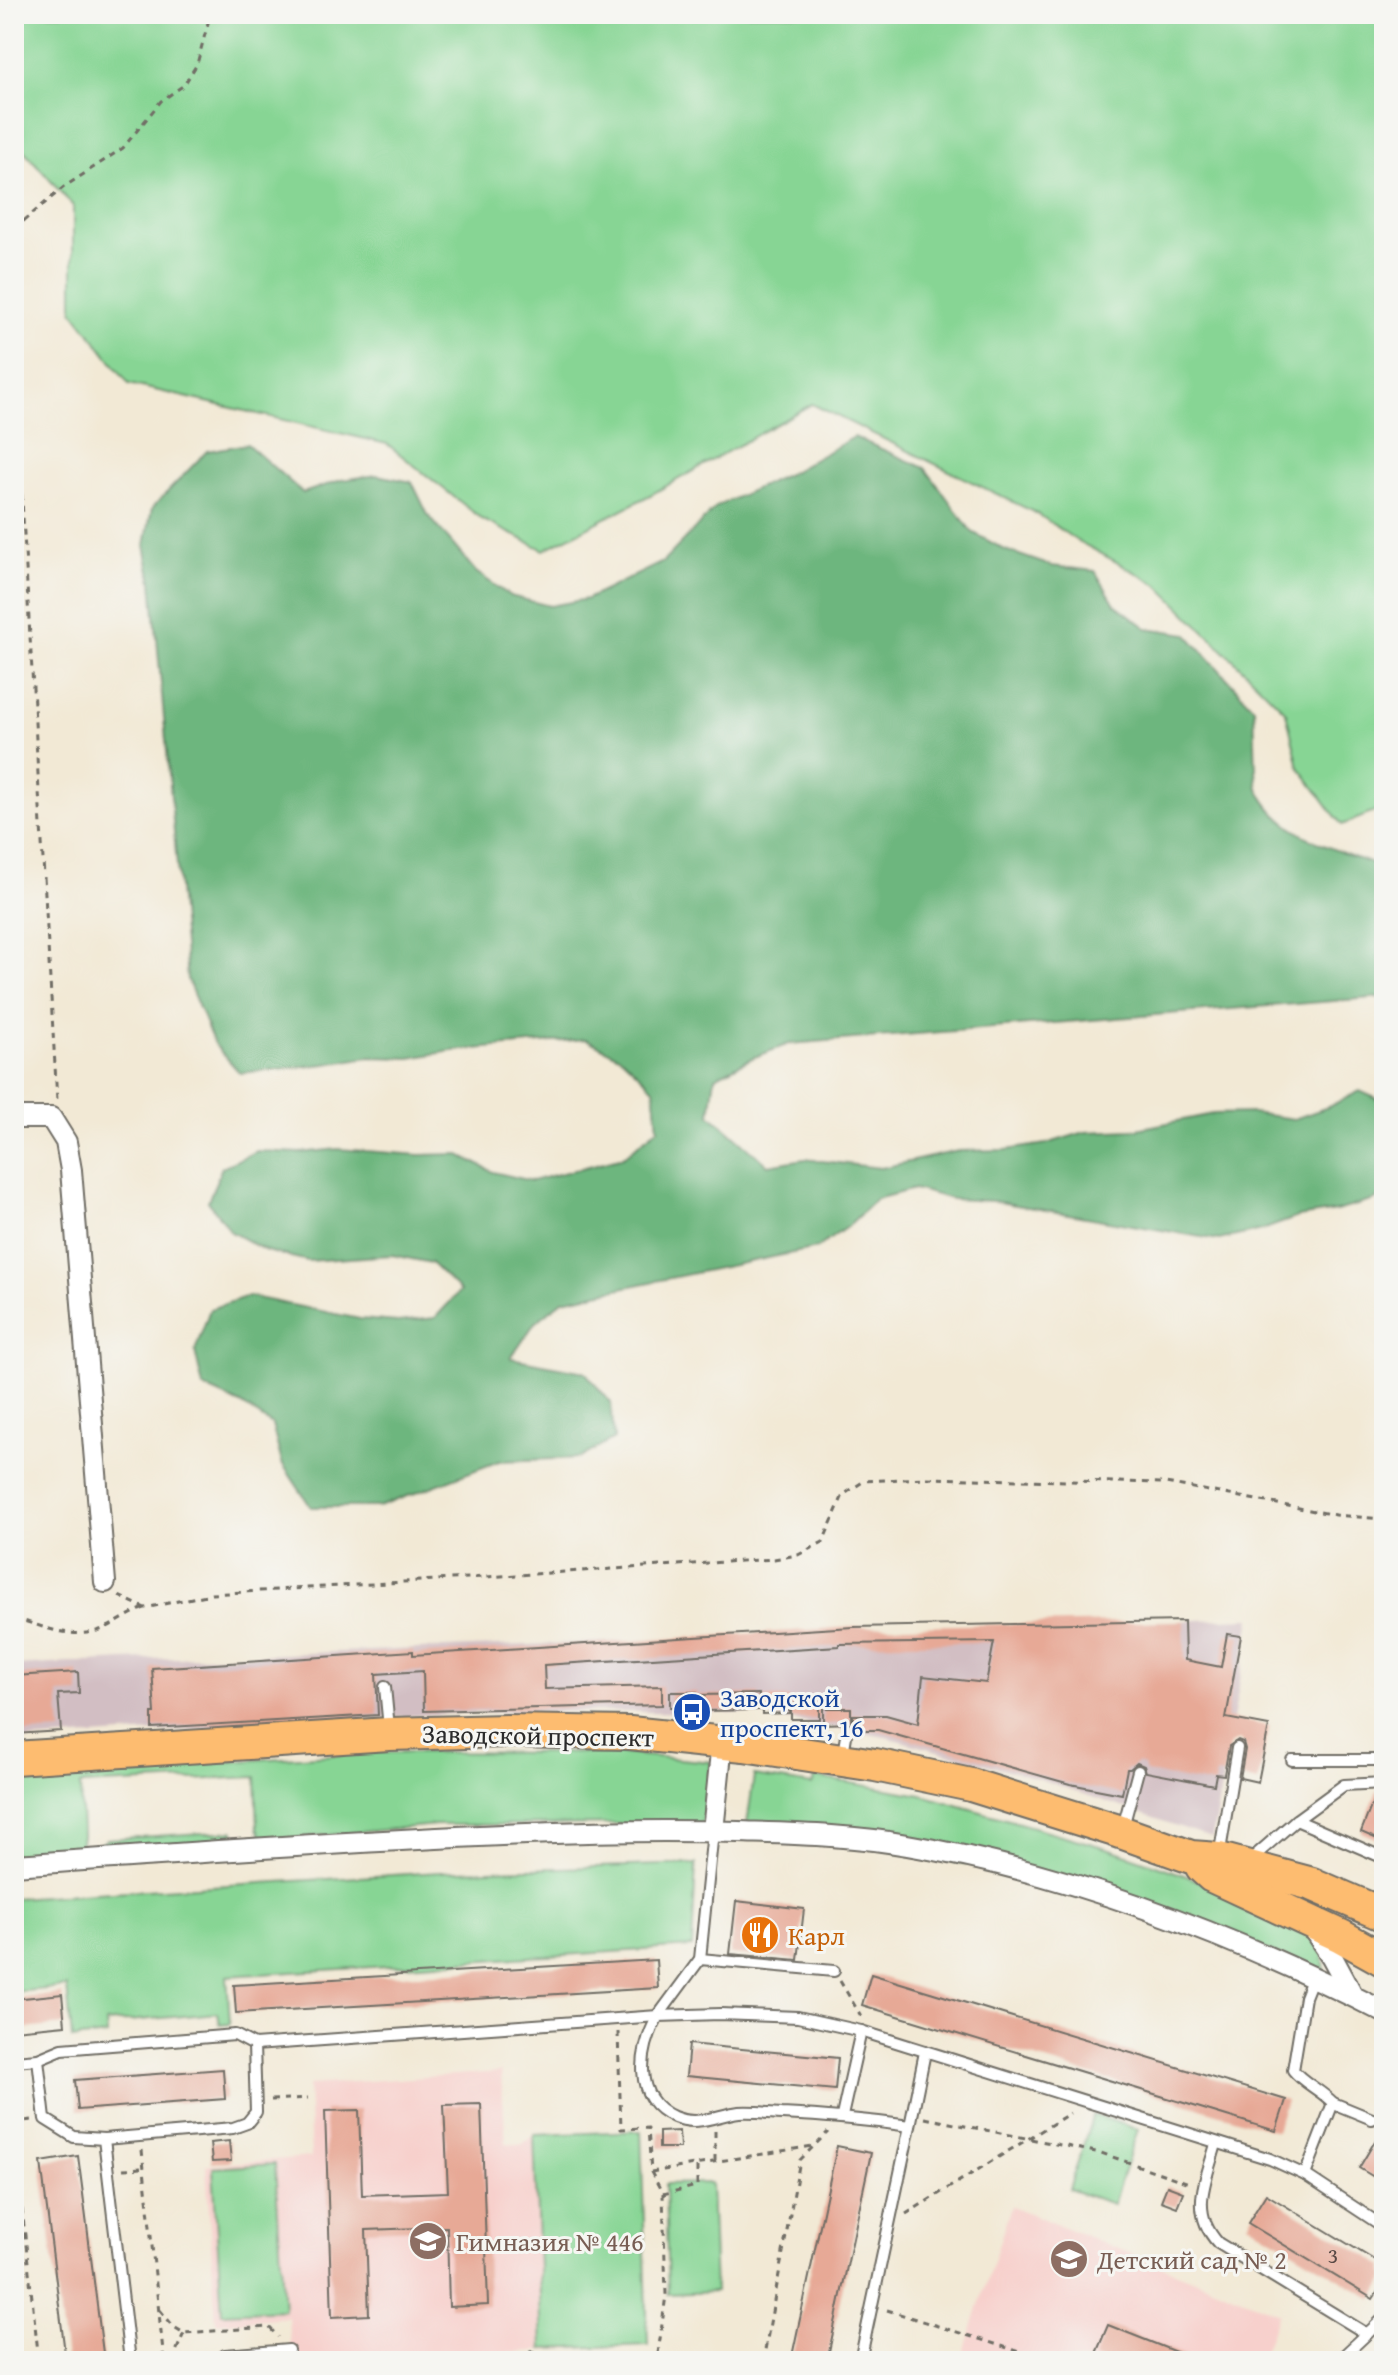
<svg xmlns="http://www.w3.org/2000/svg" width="1398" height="2375" font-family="'Gentium Book Plus',serif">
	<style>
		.built { fill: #f7d0cc }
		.industrial { fill: #d2bec3 }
		.green { fill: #87d594; stroke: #598060; stroke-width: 2 }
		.forest { fill: #6db67e; stroke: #4c7054; stroke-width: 2 }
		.building { fill: #e7a996 }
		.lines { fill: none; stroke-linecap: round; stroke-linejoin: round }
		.service-casing { stroke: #716e66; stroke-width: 14 }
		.minor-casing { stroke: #716e66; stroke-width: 24 }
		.primary-casing { stroke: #716e66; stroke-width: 36 }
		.path { stroke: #716e66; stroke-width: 3; stroke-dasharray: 6 6; stroke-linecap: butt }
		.service { stroke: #fff; stroke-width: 10 }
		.minor { stroke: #fff; stroke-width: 20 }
		.primary { stroke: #fdbc70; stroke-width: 32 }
		.labels { text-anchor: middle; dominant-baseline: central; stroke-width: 6; stroke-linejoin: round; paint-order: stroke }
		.number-label { font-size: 22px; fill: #5a4a46 }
		.transit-label { font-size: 26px; fill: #164399; stroke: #f6f6f2; text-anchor: start }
		.street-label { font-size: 26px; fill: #2b2b2b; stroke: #f6f6f2 }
		.food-label { font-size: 26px; fill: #c56008; stroke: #f6f6f2; text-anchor: start }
		.education-label { font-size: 26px; fill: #785e54; stroke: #f6f6f2; text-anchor: start }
	</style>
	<rect width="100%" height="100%" fill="#f6f6f2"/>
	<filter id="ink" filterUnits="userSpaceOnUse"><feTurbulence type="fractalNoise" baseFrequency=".0125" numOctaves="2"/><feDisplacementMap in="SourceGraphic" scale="16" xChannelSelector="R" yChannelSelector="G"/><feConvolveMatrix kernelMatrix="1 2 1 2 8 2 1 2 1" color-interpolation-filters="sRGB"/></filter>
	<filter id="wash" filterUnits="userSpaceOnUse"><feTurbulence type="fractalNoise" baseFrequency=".006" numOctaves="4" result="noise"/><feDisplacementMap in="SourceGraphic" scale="32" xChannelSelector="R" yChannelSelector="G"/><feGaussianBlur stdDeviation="1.8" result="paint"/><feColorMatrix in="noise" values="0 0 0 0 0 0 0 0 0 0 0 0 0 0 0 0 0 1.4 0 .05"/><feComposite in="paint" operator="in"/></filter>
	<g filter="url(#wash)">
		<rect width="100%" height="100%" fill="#f2e9d5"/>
		<g class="built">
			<path d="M501,2072L506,2143L521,2145L534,2135L641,2131L648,2345L344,2361H291L288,2317L216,2323L206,2165L311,2157L308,2085Z"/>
			<path d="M1011,2206L1279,2313L1260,2361H961Z"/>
		</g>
		<path class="industrial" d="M1251,1618L1212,1838L1034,1777L886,1737L749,1713L536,1711L422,1715L14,1741V1666L123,1660Z"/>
		<g class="green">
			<path d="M14,14H1384V808L1342,825L1299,767L1286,712L1157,584L1074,539L1038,514L812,404L652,494L544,550L483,520L387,444L129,384L73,311V206L14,139Z"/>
			<path d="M380,1752L617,1753L711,1762L702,1824L436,1825L264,1841L258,1828L256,1777L80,1785L82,1835L79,1852L14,1857V1775Z"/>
			<path d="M754,1776L812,1785L815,1777L922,1795L1110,1849L1184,1875L1262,1907L1307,1929L1323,1954L1325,1973L1110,1890L747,1824Z"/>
			<path d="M234,1831L235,1844L105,1852L101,1844L107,1839Z"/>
			<path d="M696,1864L692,1947L227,1976L230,2024L220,2025L218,2013L106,2023L107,2035L72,2039L67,1987L14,1992V1898L457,1871Z"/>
			<path d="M1093,2115L1138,2129L1113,2204L1069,2189Z"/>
			<path d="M641,2131L648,2345L542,2349L534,2135Z"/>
			<path d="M275,2164L284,2310L222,2313L213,2168Z"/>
			<path d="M711,2183L715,2292L668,2294L665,2184Z"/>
		</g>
		<path class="forest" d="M854,437L925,468L972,532L1005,550L1051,566L1095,571L1115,604L1147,628L1187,634L1254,708C1255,722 1255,781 1258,788C1280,837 1339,850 1384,869V997L789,1044L752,1058L715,1077L710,1114L768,1165L805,1159L881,1168L958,1151L1006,1150L1046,1144L1085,1132L1132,1130L1213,1114L1252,1113L1294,1119L1328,1107L1360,1091L1384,1102V1192L1375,1200L1336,1211L1298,1217L1262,1230L1219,1240L993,1201L952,1199L914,1189L876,1199L848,1226L817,1248L563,1300L534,1324L511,1358L585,1372L611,1403L614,1439L580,1458L499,1461L379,1507H311L282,1463L272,1425L241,1404L203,1387L195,1351L210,1309L248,1296L360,1319L398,1322L435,1318L460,1291L431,1263L392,1255L308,1261L266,1251L231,1232L208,1201L222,1167L257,1151L300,1153L338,1149L420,1155L458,1154L493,1172L532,1181L623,1157L658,1128L654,1088L621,1057L586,1039L452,1051L410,1058L369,1057L326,1064L240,1073L214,1044L187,979L152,582L145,545L152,508L207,451L247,444L303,493L341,480L377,475L412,482L428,515L476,572L510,596L550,606L587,599L663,562L717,506L788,474Z"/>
		<g id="blocks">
			<g class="building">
				<path d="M1184,1621L1185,1660L1221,1667L1227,1634L1241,1636L1226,1718L1269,1726L1258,1782L1240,1778L1245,1749L1243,1742L1238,1740L1229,1746L1224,1775L1216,1774L1214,1785L1146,1772L1144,1766L1137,1763L1130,1769H1127L1122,1794L1070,1784L878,1730H853V1715H886L918,1724L923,1676L986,1683L994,1642L839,1644V1646L544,1665L545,1689L662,1686V1705L424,1711L423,1671L376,1674L378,1715L152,1728V1713H155L152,1668L413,1651V1655L853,1627Z"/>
				<path d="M78,1672L79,1693L58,1694L61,1731L14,1734V1676Z"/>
				<rect x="670" y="1692" width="27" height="15"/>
				<path d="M759,1694V1710L700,1711L699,1695Z"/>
				<path d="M762,1698H789V1713L762,1714Z"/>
				<path d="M819,1703V1719H791V1704Z"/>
				<path d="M823,1708H851V1723L823,1724Z"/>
				<path d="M1377,1791H1384V1842L1361,1832Z"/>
				<path d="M736,1901L804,1909L798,1960L730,1954Z"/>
				<path d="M656,1960L658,1988L236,2013L234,1985Z"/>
				<path d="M871,1974L1286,2100L1276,2131L862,2005Z"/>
				<path d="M62,1994L65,2025L14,2030V1999Z"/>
				<path d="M689,2044L838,2058L835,2090L686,2076Z"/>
				<path d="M223,2069L225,2099L78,2110L75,2080Z"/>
				<path d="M481,2104L488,2305L449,2307L447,2227L366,2230L369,2315L332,2317L325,2111L359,2110L362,2195L448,2192L444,2105Z"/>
				<path d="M1384,2126V2183L1359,2168Z"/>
				<path d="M679,2131L680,2148H659V2132Z"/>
				<path d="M229,2141L231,2161L212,2162L210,2143Z"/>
				<path d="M837,2146L871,2153L827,2361H791Z"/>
				<path d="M78,2156L83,2194L104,2361H66L41,2162Z"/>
				<path d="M1167,2186L1183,2192L1177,2207L1161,2201Z"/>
				<path d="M1266,2194L1384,2266V2282L1373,2299L1248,2223Z"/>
				<path d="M1108,2325L1196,2360V2361H1102L1094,2358Z"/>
			</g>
		</g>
	</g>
	<g filter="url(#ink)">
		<use href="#blocks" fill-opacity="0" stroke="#716e66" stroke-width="2"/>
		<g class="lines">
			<g class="service-casing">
				<g id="service">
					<path d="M385,1687L389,1728"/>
					<path d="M843,1754L846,1736"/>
					<path d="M1292,1760H1384"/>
					<path d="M1296,1820L1384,1858"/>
					<path d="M1123,1827L1138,1771"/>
					<path d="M1219,1857L1237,1748"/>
					<path d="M1249,1861L1296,1820L1344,1785L1384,1783"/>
					<path d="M700,1959L834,1971"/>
					<path d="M925,2052L910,2126C867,2120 825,2116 782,2114C768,2113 753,2111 739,2112C716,2115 698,2127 674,2117C631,2098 640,2049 658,2016L720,2014L798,2017L861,2031L1270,2159L1305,2175L1384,2227"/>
					<path d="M38,2059L45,2119L74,2137L104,2139L130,2361"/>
					<path d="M14,2061L38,2059L62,2049L235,2035L254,2045L658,2016L700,1959L713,1831"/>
					<path d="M1333,2103L1372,2119"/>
					<path d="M842,2116L861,2031"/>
					<path d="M104,2139L233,2128L247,2123L256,2112L254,2045"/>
					<path d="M1216,2144C1206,2181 1189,2211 1218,2243L1367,2334"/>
					<path d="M1305,2175L1333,2103C1321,2090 1303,2083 1293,2070L1305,1997L1313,1977"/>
					<path d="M218,2361L225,2355L289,2350"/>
					<path d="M860,2361L910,2126"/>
					<path d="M1338,2361L1384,2318"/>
				</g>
			</g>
			<g class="minor-casing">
				<g id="minor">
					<path d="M14,1118H51L66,1142L71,1170L105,1582"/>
					<path d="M713,1831L722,1743"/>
					<path d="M14,1865C185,1853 356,1841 527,1834C598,1831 668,1830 739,1832C795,1834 851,1835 907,1845C1073,1873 1235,1936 1384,2012"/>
					<path d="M1311,1926L1332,1957L1353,1996"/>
				</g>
			</g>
			<g class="primary-casing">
				<g id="primary">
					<path d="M14,1758L389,1734L507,1731L630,1733L744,1745L875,1765L971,1785L1118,1831L1191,1857L1219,1859L1312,1884L1384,1915"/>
					<path d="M1202,1867L1212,1876L1341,1936L1384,1960"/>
				</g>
			</g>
			<g class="path">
				<path d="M14,229L64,187L123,148L161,101L184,85L197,64L208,23L205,14"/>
				<path d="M14,362L57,1100"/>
				<path d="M119,1596L145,1608L211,1594L774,1559L798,1555L823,1542L843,1495L864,1481L924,1478L1166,1483L1336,1515L1384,1519"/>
				<path d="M14,1618C43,1626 69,1640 100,1630C115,1625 129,1613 145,1608"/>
				<path d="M840,1981L861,2016"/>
				<path d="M618,2032L621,2129L648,2128L651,2172L663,2194L666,2295L657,2361"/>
				<path d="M271,2100L308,2098"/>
				<path d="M925,2118L1101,2153L1189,2183"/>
				<path d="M14,2122L33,2120"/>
				<path d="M715,2131V2162"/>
				<path d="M14,2137L39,2361"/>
				<path d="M142,2150L164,2361"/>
				<path d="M123,2169L143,2168"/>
				<path d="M651,2172L813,2146"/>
				<path d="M663,2194L697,2186V2165"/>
				<path d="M906,2214L1070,2113"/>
				<path d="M160,2310L174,2327L184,2333L269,2327L278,2337"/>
				<path d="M887,2310L1049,2361"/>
				<path d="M530,2350L543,2361"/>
				<path d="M172,2361L184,2333"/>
				<path d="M763,2361L800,2160L828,2132"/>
			</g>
			<use href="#service" class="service"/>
			<use href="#minor" class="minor"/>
			<use href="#primary" class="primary"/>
		</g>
	</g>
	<defs>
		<g id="bus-disc" transform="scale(2)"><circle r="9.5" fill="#1a4fb4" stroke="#f6f6f2"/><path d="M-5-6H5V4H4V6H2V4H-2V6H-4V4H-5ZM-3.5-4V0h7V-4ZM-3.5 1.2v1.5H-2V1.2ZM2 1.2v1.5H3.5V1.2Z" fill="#fff"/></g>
		<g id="restaurant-disc" transform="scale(2)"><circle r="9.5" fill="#e8710a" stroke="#f6f6f2"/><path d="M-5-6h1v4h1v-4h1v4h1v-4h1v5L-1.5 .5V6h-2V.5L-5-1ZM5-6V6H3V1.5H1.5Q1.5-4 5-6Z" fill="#fff"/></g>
		<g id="school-disc" transform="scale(2)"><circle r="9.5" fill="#8d6e63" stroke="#f6f6f2"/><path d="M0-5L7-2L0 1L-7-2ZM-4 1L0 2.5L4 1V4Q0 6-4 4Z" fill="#fff"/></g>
	</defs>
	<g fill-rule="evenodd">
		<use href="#bus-disc" x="692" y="1712"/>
		<use href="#restaurant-disc" x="760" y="1935"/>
		<use href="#school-disc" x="428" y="2241"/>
		<use href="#school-disc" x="1069" y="2259"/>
	</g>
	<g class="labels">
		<g class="number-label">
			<text x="1333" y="2255">3</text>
		</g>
		<g class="transit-label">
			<text x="720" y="1697">Заводской<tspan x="720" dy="30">проспект, 16</tspan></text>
		</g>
		<g class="street-label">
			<text transform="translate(538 1735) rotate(1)">Заводской проспект</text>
		</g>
		<g class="food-label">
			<text x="788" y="1935">Карл</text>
		</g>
		<g class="education-label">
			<text x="456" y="2241">Гимназия № 446</text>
			<text x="1097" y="2259">Детский сад № 2</text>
		</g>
	</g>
	<rect width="1398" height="2375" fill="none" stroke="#f6f6f2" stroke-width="48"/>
</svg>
